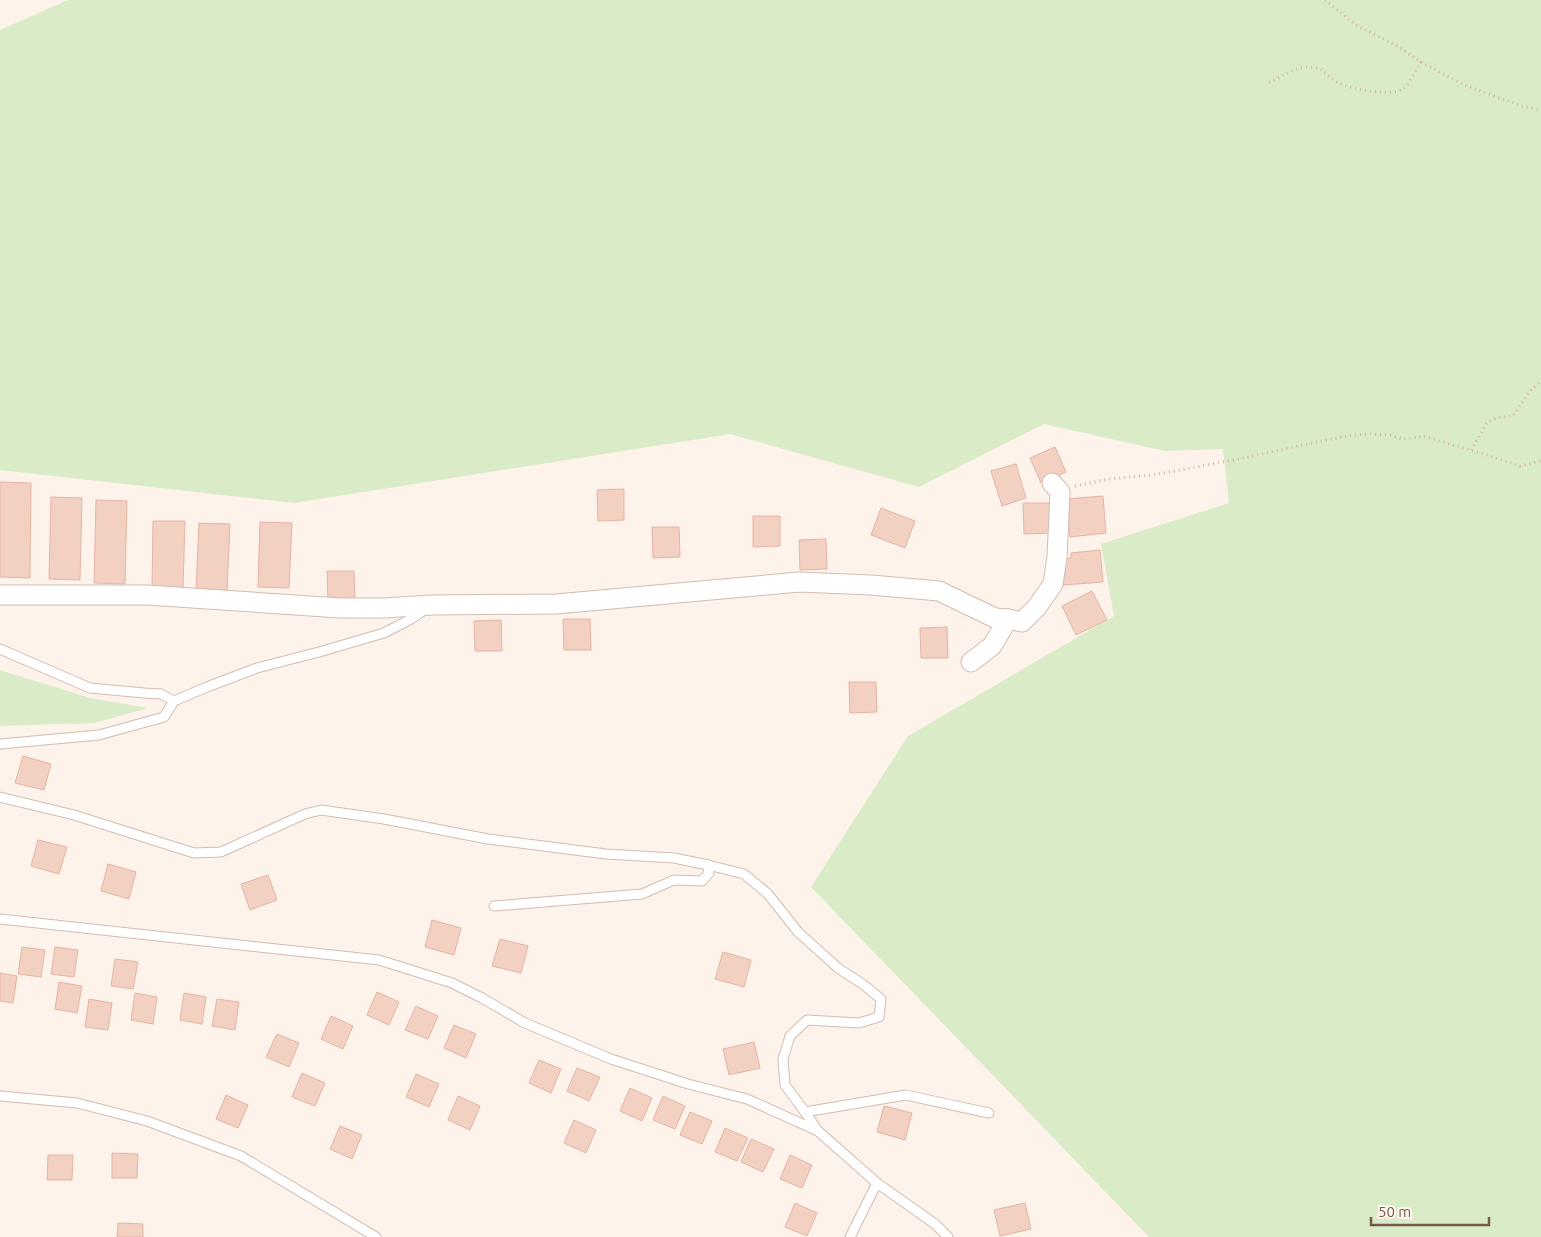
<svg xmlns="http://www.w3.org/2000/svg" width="1541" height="1237" font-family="Ubuntu,sans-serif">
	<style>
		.green { fill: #daebc8 }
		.building { fill: #f2d0c2; stroke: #e5b4a2 }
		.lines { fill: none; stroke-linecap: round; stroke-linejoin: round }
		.lane-casing { stroke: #d2bcb2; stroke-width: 11 }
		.street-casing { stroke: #d2bcb2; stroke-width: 21 }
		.path { stroke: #d8b2a4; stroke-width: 3; stroke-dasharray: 1 4; stroke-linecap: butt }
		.lane { stroke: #fff; stroke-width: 9 }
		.street { stroke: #fff; stroke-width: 19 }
	</style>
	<rect width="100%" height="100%" fill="#fdf3ea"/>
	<g class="green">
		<path d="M68,0H1541V1237H1149L811,887L908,736L1114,616L1101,544L1229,503L1223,449L1165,451L1044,424L919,487L730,434L294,503L0,470V30Z"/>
		<path d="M0,670L90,698L148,708L94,723L0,726Z"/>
	</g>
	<g class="building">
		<path d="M1055,447L1066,472L1041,483L1030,458Z"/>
		<path d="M1016,464L1026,498L1002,506L991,471Z"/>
		<path d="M0,482L31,483L30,578L0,577Z"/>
		<path d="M624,489V520L598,521L597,490Z"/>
		<path d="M1103,496L1106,533L1070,537L1066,499Z"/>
		<path d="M51,497L82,498L80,580L49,579Z"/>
		<path d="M96,500L127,501L125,584L94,583Z"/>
		<path d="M1023,503H1050V533L1024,534Z"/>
		<path d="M881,508L915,521L905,548L871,535Z"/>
		<path d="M753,516H780V546L753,547Z"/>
		<path d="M153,521H185L183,588H152Z"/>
		<path d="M260,522L292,523L289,588L258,587Z"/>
		<path d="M199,523L230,524L227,592L196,591Z"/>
		<path d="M652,527H679L680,557L653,558Z"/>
		<path d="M826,539L827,569L800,570L799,540Z"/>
		<path d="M1100,550L1103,582L1063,585L1061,559L1071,558V553Z"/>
		<path d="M327,571H354L355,601L328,602Z"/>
		<path d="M1092,591L1107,620L1076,635L1062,606Z"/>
		<path d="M563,619H590L591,650H564Z"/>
		<path d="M501,620L502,651H475L474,621Z"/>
		<path d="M947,627L948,658H921L920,628Z"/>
		<path d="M849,682H876L877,712L850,713Z"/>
		<path d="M23,756L51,764L44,790L15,783Z"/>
		<path d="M38,840L67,847L59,874L31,866Z"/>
		<path d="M108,864L136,872L129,899L101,891Z"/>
		<path d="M268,875L277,900L250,910L241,884Z"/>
		<path d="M432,920L461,928L454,955L425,947Z"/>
		<path d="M500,939L528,946L521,973L492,966Z"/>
		<path d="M22,947L45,950L41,977L18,974Z"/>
		<path d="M55,947L78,950L74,977L51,974Z"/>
		<path d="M723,952L751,960L744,987L715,979Z"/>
		<path d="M115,959L138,962L133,989L111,986Z"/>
		<path d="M0,973L17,976L13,1003L0,1001Z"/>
		<path d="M59,982L82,986L77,1013L55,1009Z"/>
		<path d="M377,992L399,1002L389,1025L367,1015Z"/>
		<path d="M135,993L157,997L153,1024L131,1020Z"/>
		<path d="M184,993L206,997L202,1024L180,1020Z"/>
		<path d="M89,999L112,1003L108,1030L85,1027Z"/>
		<path d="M217,999L239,1002L235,1030L212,1026Z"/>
		<path d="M416,1006L438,1016L428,1039L405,1030Z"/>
		<path d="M331,1016L353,1026L343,1049L321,1039Z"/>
		<path d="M454,1025L476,1034L466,1058L444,1048Z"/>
		<path d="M277,1034L299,1043L289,1067L266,1057Z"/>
		<path d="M754,1042L760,1068L729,1075L723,1049Z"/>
		<path d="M539,1060L561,1069L551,1093L529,1083Z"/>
		<path d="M577,1068L600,1077L589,1101L567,1091Z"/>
		<path d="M302,1073L325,1083L315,1106L292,1097Z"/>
		<path d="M416,1074L439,1084L429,1107L406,1097Z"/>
		<path d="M630,1088L652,1098L642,1121L620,1111Z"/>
		<path d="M226,1095L248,1105L238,1128L216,1119Z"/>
		<path d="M458,1096L480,1106L470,1130L448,1120Z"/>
		<path d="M663,1096L685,1106L675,1129L653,1120Z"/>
		<path d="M884,1106L912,1113L905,1140L877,1132Z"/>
		<path d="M690,1112L712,1121L702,1144L680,1135Z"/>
		<path d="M574,1120L596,1130L586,1153L564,1143Z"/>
		<path d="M340,1126L362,1135L352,1159L330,1149Z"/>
		<path d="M725,1128L748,1138L737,1161L715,1152Z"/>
		<path d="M751,1139L774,1149L763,1172L741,1162Z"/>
		<path d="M112,1153L138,1154L137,1178H112Z"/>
		<path d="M48,1155H73L72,1180H47Z"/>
		<path d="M790,1155L812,1165L802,1188L780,1179Z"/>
		<path d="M795,1203L817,1213L807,1236L785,1227Z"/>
		<path d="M1025,1203L1031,1229L1000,1236L994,1210Z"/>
		<path d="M118,1223L143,1224V1237H117Z"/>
	</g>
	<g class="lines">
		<g class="lane-casing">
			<g id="lane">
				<path d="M0,649L90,688L144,693L161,694L174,701"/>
				<path d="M0,744L99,735L164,717L174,701L207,687L257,668L319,652L384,633L411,619L426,609"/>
				<path d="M0,797L74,815L194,853L221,852L305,814L321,810L384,819L488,839L606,854L674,858L708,865L744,874L768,894L798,932L838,968L864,985L881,999L879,1017L859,1023L807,1020L790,1036L783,1059L785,1085L805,1112L818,1131"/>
				<path d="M494,906L642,894L674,880L702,881L709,873L708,865"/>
				<path d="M0,919L379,960L452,983L482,998L525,1023L611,1059L688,1084L747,1099L818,1131L877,1183L935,1224L948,1237"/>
				<path d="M0,1096L77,1103L147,1121L241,1156L376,1237"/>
				<path d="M805,1112L906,1095L989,1113"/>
				<path d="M850,1237L877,1183"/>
			</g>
		</g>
		<g class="street-casing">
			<g id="street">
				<path d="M0,595H147L340,608H383L432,605L556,604L799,582L871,585L939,591L995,618L1008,619L1022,622L1037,607L1053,584L1057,557L1060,492L1052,483"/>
				<path d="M971,662L992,646L1008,619"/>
			</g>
		</g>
		<g class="path">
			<path d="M1325,0L1356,25L1397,46L1421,62L1464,85L1522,106L1541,110"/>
			<path d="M1269,82C1281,78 1295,67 1307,67C1326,67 1324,75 1337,82C1350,89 1392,98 1404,88C1410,83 1416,69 1421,62"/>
			<path d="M1471,450L1487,423L1496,418L1513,416L1529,392L1541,381"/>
			<path d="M1075,486L1109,479L1152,475L1239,459L1307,444L1353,435L1370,434L1389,435L1403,439L1423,436L1487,455L1520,466L1541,461"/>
		</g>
		<use href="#lane" class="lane"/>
		<use href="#street" class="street"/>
	</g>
	<path d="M1371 1217v8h118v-8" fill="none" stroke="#78574d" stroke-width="2.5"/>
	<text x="1378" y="1217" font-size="15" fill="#78574d" stroke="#fff8f1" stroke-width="4" paint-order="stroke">50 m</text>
</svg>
